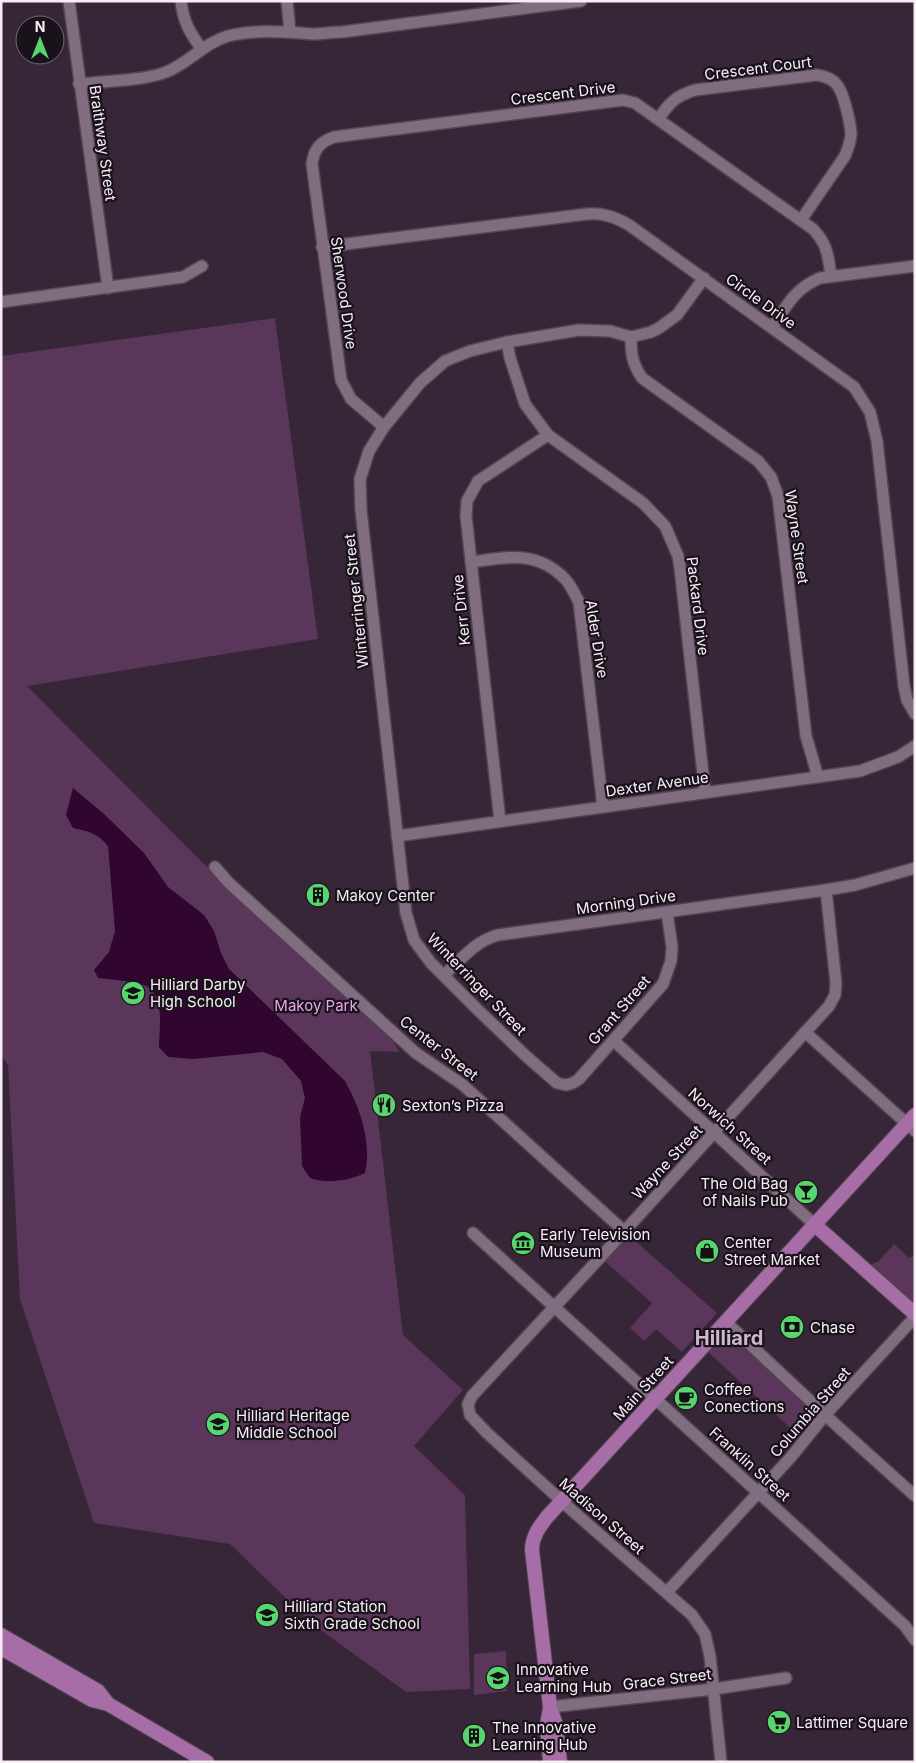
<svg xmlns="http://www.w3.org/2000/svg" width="916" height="1763" font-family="Inter,sans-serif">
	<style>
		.green { fill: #5a365a }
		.water { fill: #300631 }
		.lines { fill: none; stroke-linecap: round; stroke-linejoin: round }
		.minor-casing { stroke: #524452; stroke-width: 14 }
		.major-casing { stroke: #524452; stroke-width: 16 }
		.minor { stroke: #816d80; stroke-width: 11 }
		.major { stroke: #a76da6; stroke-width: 14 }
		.labels { text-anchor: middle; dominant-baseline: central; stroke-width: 4.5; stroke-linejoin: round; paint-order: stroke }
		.street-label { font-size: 15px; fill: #f8edf7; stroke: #1a121a }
		.poi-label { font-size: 15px; fill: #f8edf7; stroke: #1a121a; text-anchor: start }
		.park-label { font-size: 15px; fill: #eca6eb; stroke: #1a121a }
		.district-label { font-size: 20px; font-weight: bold; fill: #ceb8cd; stroke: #1a121a }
	</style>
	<rect width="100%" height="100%" fill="#372637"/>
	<g class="green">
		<path d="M275,318L318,639L27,686L200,860L387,1031L399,1052L370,1051L403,1335L463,1390L414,1446L465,1495L470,1689L406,1692L314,1625L230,1544L94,1523L20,1299L8,1065L1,1055V356Z"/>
		<path d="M624,1231L717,1313L682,1352L656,1329L644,1341L630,1328L652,1303L600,1257Z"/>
		<path d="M894,1244L909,1258L915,1255V1306L905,1297L906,1295L871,1267L873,1263L878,1262Z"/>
		<path d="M724,1332H731L738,1338V1342L766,1368L771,1370V1372L777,1378H779L819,1414L800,1437L706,1350Z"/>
		<path d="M506,1651L507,1691L474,1695V1654Z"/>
	</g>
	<path class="water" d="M73,788L104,814L144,853L168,887L204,915L214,931L221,953L229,969L345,1081C360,1108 372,1142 365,1173C348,1181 327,1184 310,1178L302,1166L300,1117L305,1098L301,1081L282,1059L263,1052L194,1059L168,1057L159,1047C159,1029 165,999 148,987C143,982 107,979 98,978L94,970L109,952L115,931L108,846C99,834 88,831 73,828L66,815Z"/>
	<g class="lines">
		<g class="minor-casing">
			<g id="minor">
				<path d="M69,1L108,288"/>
				<path d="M181,1C183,21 190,33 201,48"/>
				<path d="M287,1L290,32"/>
				<path d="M79,84C105,81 143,81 166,72C189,63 204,43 228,36C255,29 285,32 312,34C322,34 332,32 342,32L581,1"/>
				<path d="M659,118C670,102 676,96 695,90L817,75C824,76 832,78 837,85C844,93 850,122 851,133C851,142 848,148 845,156L801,220"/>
				<path d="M322,247L587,214C604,213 615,217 629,225L854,387L870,412L877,441L904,686L907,700L915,714"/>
				<path d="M1,302L183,277L202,266"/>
				<path d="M772,327C787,306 794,289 820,278L915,266"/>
				<path d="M631,337C631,354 632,363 642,378L758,461L771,477L778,496L806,736L818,777"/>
				<path d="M507,342L510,358L525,404L548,435L643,503L665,526L678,556L680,568L705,792"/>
				<path d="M384,427L351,399L341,380L312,164C314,149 320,142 334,137L623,100L635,103L813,229C828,245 828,256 831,276"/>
				<path d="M471,562C507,557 537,550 565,579C571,585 575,595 579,602L603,807"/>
				<path d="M500,821L466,516L467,501L478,481L548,435"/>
				<path d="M397,836L860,771L898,757L915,746"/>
				<path d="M215,867L229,883L416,1053L463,1085L624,1231"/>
				<path d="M667,912L672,947L671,961L663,984L579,1079L573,1083L566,1085L557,1083L527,1057L478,1010L431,963L414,940L406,913L361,510L360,479L369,451L384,427L420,383L445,361L470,351L507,342L579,330L610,331L631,337L651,332L659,328L677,315L704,278"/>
				<path d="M444,975C461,960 475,941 498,935L826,890L855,885L915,868"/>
				<path d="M805,1032L915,1131"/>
				<path d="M614,1041L815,1225"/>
				<path d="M473,1233L894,1616L905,1626L915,1640"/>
				<path d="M726,1322L835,1424L915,1496"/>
				<path d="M667,1592L791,1457L825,1415L915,1317"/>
				<path d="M550,1707L714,1689L786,1678"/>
				<path d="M721,1762L710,1656L705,1634L692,1615L575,1513L487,1433L470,1415L468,1404L472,1396L621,1235L829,1006L835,995L836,983L826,890"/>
			</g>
		</g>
		<g class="major-casing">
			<g id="major">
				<path d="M815,1225L915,1314"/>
				<path d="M1,1635L98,1691L108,1704"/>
				<path d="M1,1648L92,1700L108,1704L207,1762"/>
				<path d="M550,1708L547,1725L550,1762"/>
				<path d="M560,1762L556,1725L550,1707L532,1550C532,1537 539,1527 547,1517L915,1115"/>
			</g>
		</g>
		<use href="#minor" class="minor"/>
		<use href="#major" class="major"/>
	</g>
	<defs>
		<g id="building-disc" transform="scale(1.25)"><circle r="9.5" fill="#59d56f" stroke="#1a121a"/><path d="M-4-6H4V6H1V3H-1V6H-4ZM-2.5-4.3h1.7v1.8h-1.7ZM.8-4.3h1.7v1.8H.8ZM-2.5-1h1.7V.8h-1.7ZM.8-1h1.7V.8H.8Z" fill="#111"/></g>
		<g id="school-disc" transform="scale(1.25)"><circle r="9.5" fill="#59d56f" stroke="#1a121a"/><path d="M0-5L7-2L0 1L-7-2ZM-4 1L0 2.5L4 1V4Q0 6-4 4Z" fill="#111"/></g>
		<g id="restaurant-disc" transform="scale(1.25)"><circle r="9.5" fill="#59d56f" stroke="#1a121a"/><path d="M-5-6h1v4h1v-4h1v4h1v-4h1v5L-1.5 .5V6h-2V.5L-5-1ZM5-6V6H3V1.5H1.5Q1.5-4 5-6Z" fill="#111"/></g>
		<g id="bar-disc" transform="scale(1.25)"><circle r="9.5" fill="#59d56f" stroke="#1a121a"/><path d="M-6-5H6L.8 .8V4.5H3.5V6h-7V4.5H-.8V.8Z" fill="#111"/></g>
		<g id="museum-disc" transform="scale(1.25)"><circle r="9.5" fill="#59d56f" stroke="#1a121a"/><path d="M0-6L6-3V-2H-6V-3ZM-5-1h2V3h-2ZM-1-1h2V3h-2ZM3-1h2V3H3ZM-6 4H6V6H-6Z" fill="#111"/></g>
		<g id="shop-disc" transform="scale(1.25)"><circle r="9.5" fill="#59d56f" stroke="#1a121a"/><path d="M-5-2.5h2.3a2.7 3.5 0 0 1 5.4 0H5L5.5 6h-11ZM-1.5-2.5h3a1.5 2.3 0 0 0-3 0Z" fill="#111"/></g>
		<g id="bank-disc" transform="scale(1.25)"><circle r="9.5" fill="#59d56f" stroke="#1a121a"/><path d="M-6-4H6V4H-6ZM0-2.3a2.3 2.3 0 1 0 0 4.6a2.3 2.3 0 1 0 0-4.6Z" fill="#111"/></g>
		<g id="cafe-disc" transform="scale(1.25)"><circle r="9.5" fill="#59d56f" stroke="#1a121a"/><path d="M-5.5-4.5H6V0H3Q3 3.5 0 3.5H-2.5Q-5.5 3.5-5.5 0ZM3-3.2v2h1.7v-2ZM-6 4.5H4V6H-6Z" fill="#111"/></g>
		<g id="supermarket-disc" transform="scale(1.25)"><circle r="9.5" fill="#59d56f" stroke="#1a121a"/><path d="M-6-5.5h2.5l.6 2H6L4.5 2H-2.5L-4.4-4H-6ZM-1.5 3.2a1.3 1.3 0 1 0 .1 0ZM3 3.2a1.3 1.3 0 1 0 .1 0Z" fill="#111"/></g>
	</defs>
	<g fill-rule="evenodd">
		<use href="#building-disc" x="318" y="895"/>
		<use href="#school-disc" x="133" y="993"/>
		<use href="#restaurant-disc" x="384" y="1105"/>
		<use href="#bar-disc" x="806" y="1192"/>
		<use href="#museum-disc" x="523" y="1243"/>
		<use href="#shop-disc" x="707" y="1251"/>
		<use href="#bank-disc" x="792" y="1327"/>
		<use href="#cafe-disc" x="686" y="1398"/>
		<use href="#school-disc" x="218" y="1424"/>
		<use href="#school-disc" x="267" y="1615"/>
		<use href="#school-disc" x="498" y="1678"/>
		<use href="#supermarket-disc" x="779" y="1722"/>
		<use href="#building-disc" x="474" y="1736"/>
	</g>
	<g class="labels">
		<g class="street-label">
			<text transform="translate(758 68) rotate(-7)">Crescent Court</text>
			<text transform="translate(563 93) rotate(-7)">Crescent Drive</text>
			<text transform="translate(103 143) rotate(82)">Braithway Street</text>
			<text transform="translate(344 293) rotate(82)">Sherwood Drive</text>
			<text transform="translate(761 301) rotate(36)">Circle Drive</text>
			<text transform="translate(797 537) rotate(82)">Wayne Street</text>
			<text transform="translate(356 601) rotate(-96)">Winterringer Street</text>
			<text transform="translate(698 606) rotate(83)">Packard Drive</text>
			<text transform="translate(461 610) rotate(-96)">Kerr Drive</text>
			<text transform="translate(597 639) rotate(81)">Alder Drive</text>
			<text transform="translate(657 784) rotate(-8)">Dexter Avenue</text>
			<text transform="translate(626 902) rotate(-8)">Morning Drive</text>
			<text transform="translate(477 984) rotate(46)">Winterringer Street</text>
			<text transform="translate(619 1010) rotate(-49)">Grant Street</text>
			<text transform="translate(439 1048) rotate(38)">Center Street</text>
			<text transform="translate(730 1126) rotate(42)">Norwich Street</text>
			<text transform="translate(667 1162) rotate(-47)">Wayne Street</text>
			<text transform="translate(643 1388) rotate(-48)">Main Street</text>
			<text transform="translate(810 1412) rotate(-49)">Columbia Street</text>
			<text transform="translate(750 1464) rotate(42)">Franklin Street</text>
			<text transform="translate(602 1516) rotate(41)">Madison Street</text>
			<text transform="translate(667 1679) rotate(-7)">Grace Street</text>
		</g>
		<g class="poi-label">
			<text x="336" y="895">Makoy Center</text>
			<text x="150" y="984">Hilliard Darby<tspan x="150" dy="17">High School</tspan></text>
			<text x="402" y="1105">Sexton’s Pizza</text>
			<text x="788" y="1183" text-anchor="end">The Old Bag<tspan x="788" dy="17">of Nails Pub</tspan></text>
			<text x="540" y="1234">Early Television<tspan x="540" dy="17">Museum</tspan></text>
			<text x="724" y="1242">Center<tspan x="724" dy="17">Street Market</tspan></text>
			<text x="810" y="1327">Chase</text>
			<text x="704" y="1389">Coffee<tspan x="704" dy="17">Conections</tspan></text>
			<text x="236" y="1415">Hilliard Heritage<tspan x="236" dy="17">Middle School</tspan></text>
			<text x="284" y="1606">Hilliard Station<tspan x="284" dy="17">Sixth Grade School</tspan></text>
			<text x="516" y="1669">Innovative<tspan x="516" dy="17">Learning Hub</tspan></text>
			<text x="796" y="1722">Lattimer Square</text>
			<text x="492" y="1727">The Innovative<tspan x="492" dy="17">Learning Hub</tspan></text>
		</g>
		<g class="park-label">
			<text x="316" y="1005">Makoy Park</text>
		</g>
		<g class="district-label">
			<text x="729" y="1338">Hilliard</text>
		</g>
	</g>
	<rect width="916" height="1763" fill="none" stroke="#f8edf7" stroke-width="5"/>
	<g transform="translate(40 40)"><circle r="24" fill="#1a121a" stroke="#736a72"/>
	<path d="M0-4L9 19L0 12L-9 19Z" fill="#59d56f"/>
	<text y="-8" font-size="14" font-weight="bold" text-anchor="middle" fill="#f8edf7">N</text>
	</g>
</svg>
